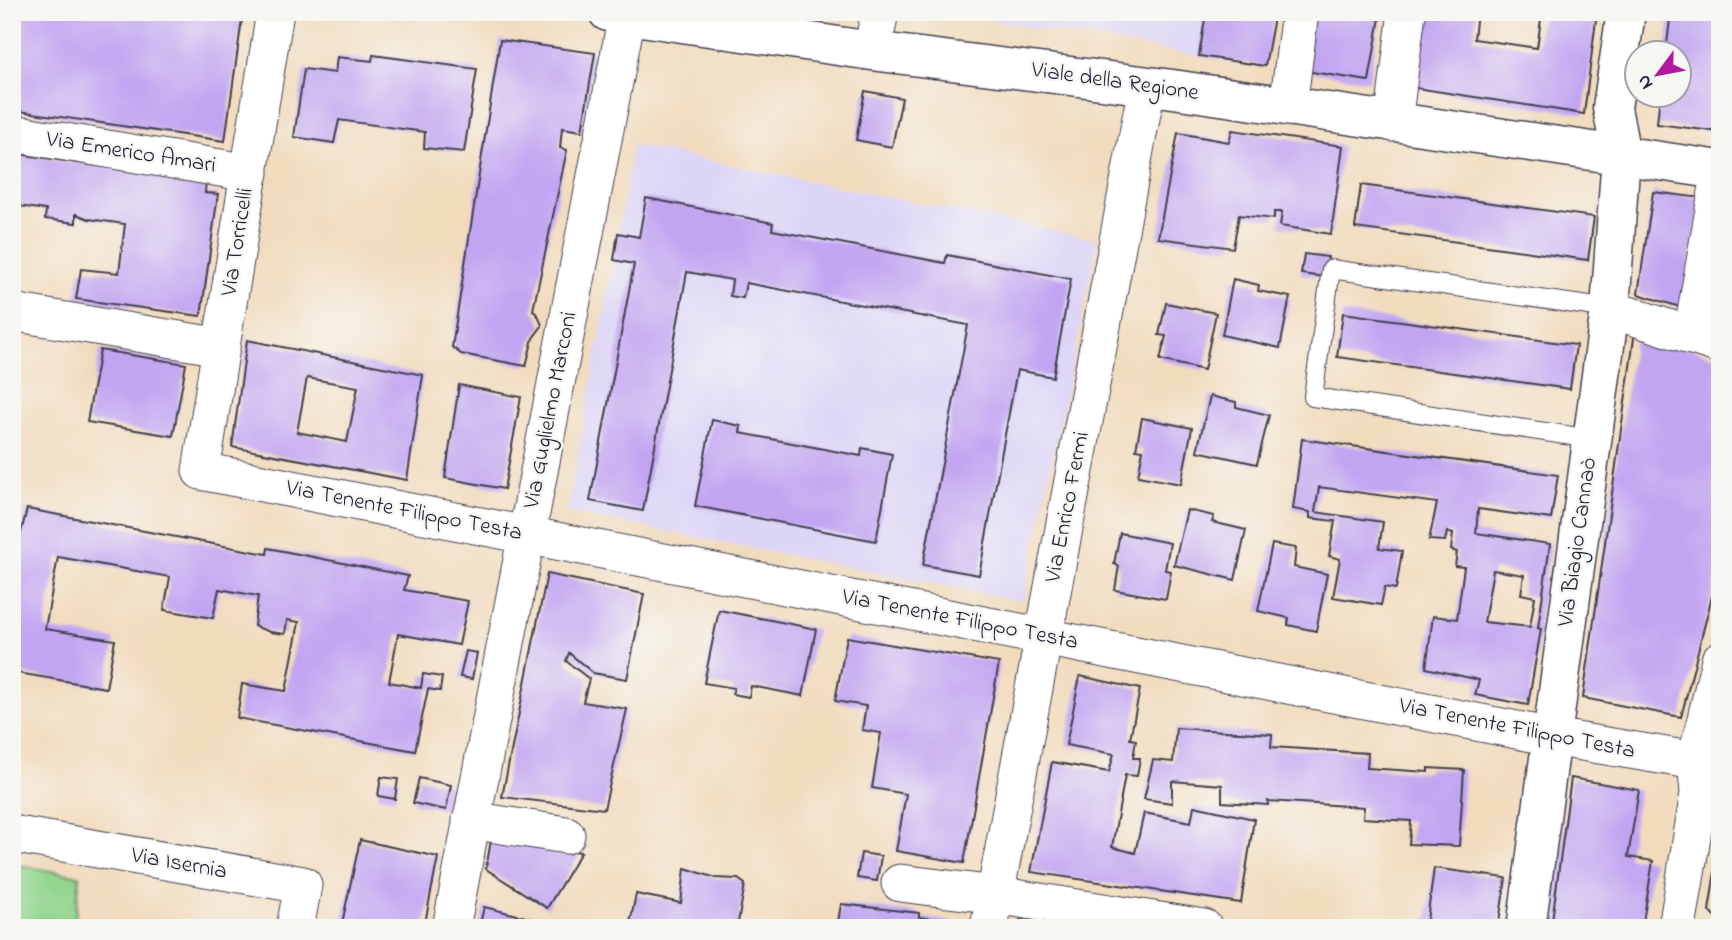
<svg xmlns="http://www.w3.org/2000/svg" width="1732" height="940" font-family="'Indie Flower',sans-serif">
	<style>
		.built { fill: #ddd5f6 }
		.green { fill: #93d68f; stroke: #5a7c65; stroke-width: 2 }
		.building { fill: #c1a5f1; fill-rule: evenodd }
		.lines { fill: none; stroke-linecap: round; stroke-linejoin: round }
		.service-casing { stroke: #413e4e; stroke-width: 20 }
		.minor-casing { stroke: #413e4e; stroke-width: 39 }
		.tertiary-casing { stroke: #413e4e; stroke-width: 41 }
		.secondary-casing { stroke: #413e4e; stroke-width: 41 }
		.service { stroke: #fff; stroke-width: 18 }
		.minor { stroke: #fff; stroke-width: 37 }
		.tertiary { stroke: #fff; stroke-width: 38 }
		.secondary { stroke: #fff; stroke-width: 38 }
		.labels { text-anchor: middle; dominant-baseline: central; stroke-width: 5; stroke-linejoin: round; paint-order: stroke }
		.street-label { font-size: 23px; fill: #22223b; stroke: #f6f6f2 }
	</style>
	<rect width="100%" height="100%" fill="#f6f6f2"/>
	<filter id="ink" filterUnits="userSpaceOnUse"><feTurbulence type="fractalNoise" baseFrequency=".0143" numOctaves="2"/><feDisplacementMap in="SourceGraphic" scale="14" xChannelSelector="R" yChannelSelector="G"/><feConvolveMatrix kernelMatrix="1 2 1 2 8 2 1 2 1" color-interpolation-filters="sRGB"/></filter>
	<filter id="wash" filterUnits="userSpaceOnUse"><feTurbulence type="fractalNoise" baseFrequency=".00686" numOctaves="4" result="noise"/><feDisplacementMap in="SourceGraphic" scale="28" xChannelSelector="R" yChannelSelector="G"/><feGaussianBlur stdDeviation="1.57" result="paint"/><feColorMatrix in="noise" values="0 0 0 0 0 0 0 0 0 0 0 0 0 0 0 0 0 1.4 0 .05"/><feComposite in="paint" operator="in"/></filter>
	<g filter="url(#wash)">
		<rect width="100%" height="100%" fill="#f1dbbd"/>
		<g class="built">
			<path d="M942,12H1206L1199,56Z"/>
			<path d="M632,145L1098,240L1023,601L567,512L614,260Z"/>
		</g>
		<path class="green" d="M12,864L80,876L74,928H12Z"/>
		<g id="blocks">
			<g class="building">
				<path d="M12,12H243L225,141L12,110Z"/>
				<path d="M1206,12H1275L1265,66L1199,56Z"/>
				<path d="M1309,12H1381L1369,81L1299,70Z"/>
				<path d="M1414,12H1477L1474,39L1537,48L1542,12H1597L1584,114L1403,86Z"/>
				<path d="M1671,12H1720V132L1657,124L1660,94H1680V52H1666Z"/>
				<path d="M500,40L595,53L582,131L562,128L560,148L567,150L533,310L539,317L542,326L533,338L526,366L461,354L452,347Z"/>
				<path d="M373,55L477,69L464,152L424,148L425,132L339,120L334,143L294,137L304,69L335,73L337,57L372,61Z"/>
				<path d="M865,91L902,98L892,147L856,140Z"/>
				<path d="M1232,130L1343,146L1331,234L1280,226L1282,212H1274V219L1239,215L1233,248L1158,238L1178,133L1229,142Z"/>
				<path d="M12,153L98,166L206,177L205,193L218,194L201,316L76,299L81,269L119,273L125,224L89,219L76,214V223L45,219L46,210L12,205Z"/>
				<path d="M1361,185L1594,217L1588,260L1355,228Z"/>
				<path d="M1653,192L1703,198L1680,307L1638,294Z"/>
				<path d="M646,198L773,223L772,230L945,263L947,255L1071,279L1053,377L1017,370L979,575L923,565L968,325L746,283L743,298L730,296L732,280L687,272L643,511L590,501L634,264L614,260L618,233L639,237Z"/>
				<path d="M1304,254L1328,257L1325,277L1301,274Z"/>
				<path d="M1233,279L1259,285L1258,291L1290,297L1280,348L1222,335Z"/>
				<path d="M1720,283V319L1712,316Z"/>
				<path d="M1166,303L1216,313L1204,370L1160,360L1166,336L1159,335Z"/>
				<path d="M1343,313L1576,345L1570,389L1337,357Z"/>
				<path d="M1635,331L1720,358V565L1681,717L1583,698Z"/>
				<path d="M247,340L423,375L407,480L232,447ZM307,378L358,387L347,442L297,432Z"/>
				<path d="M100,350L186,364L173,436L87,422Z"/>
				<path d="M459,385L521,397L504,489L445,478Z"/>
				<path d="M1210,396L1236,402V407L1269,415L1257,464L1197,451Z"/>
				<path d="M1142,418L1192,428L1181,484L1138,476L1143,450L1136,449Z"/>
				<path d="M712,420L741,426L740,433L861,456L862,448L892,454L876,541L695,506Z"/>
				<path d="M1302,439L1558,475L1551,519L1478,509L1476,533L1550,544L1538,628L1541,629L1528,705L1475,695L1479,680L1426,668L1433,616L1457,619L1464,567L1455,566L1457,552L1451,550L1453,534L1447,532L1445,541L1429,540L1437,503L1319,487L1315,512L1383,522L1379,548L1402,551L1396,589L1385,587L1381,605L1333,597L1340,559L1329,556L1335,521L1310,518V512L1293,509ZM1493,570L1524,575L1521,594L1535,597L1530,627L1484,622Z"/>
				<path d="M27,509L267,554L268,548L408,576L404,590L468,601L459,645L398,634L389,682L421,688L423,674L442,677L440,691L428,689L415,751L237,718L242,684L286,691L299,622L287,620L285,634L270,632L254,626L258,596L219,589L213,618L164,610L170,577L58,557L45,629L115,640L106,688L12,672V551L16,552Z"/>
				<path d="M1187,510L1214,516L1212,522L1246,530L1235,580L1174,565Z"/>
				<path d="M1120,533L1170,543L1165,570L1171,571L1166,599L1115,590L1119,566L1114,564Z"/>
				<path d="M1272,544L1296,548L1294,567L1327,574L1316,631L1288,625L1289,618L1258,611Z"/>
				<path d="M547,574L644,594L627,679L593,673L569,653L566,661L589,679L583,702L627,709L604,809L502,797Z"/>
				<path d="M719,610L816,629L803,696L751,686L749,697L732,694L734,688L704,683Z"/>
				<path d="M847,637L999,663L964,863L896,851L906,794L872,788L881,733L862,730L866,706L835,701Z"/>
				<path d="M466,651L477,653L472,679L460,677Z"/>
				<path d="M1080,676L1140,689L1130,739L1136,740L1133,758H1140L1137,776L1125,775L1112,847L1135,853L1144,813L1191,822L1194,806L1254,819L1241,903L1031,872L1052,762L1109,772L1114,754L1066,745Z"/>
				<path d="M1176,728L1272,734L1271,747L1368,753L1367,768L1428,772V768L1464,770L1459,846L1409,844L1411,821L1363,818L1364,807L1268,801V805L1222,802V785L1172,781V803L1144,799L1153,760L1173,762Z"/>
				<path d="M381,777L398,779L395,799L378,796Z"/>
				<path d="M419,778L451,785L446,810L413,803Z"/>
				<path d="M1571,778L1639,790L1628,857L1653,861L1642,928H1551Z"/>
				<path d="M360,840L438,857L424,928H341Z"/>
				<path d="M491,840L581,852L547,908L486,869Z"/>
				<path d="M861,853L881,856L877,881L857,878Z"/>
				<path d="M1720,857V919L1709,911L1717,858Z"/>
				<path d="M685,868L716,878L738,879L745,884L737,928H629L636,894L681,903Z"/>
				<path d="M1434,868L1506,878L1498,928H1426Z"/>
				<path d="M841,904L919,913V917L952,922L951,928H837Z"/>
				<path d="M484,907L534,919L532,928H479Z"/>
				<path d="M1020,920L1062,926V928H1019Z"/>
			</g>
		</g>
	</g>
	<g filter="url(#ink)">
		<use href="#blocks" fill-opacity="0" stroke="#413e4e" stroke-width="2"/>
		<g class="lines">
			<g class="service-casing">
				<path id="service" d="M1592,439L1313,397L1331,269L1610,309"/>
			</g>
			<g class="minor-casing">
				<g id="minor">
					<path d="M275,12L201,471L1552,737L1720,765"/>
					<path d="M872,51L880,12"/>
					<path d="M1288,107L1300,12"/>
					<path d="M1393,123L1407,12"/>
					<path d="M12,133L250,173"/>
					<path d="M1610,309L1720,345"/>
					<path d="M12,312L221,347"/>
					<path d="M1692,336L1720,175"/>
					<path d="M471,820L566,835"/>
					<path d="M12,834L303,885L295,928"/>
					<path d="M900,883L996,895L1204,928"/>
					<path d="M451,928L627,15"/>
					<path d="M989,928L1147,86"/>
					<path d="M1677,928L1699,793L1696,761L1720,660"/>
				</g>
			</g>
			<g class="tertiary-casing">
				<path id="tertiary" d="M1526,928L1610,309L1621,155"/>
			</g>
			<g class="secondary-casing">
				<g id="secondary">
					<path d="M608,12L872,51L1173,89L1720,170"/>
					<path d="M1621,155L1612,108L1626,12"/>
				</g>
			</g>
			<use href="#service" class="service"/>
			<use href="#minor" class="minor"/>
			<use href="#tertiary" class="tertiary"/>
			<use href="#secondary" class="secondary"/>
		</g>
	</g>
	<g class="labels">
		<g class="street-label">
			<text transform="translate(1115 82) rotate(8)">Viale della Regione</text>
			<text transform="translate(131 153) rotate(9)">Via Emerico Amari</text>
			<text transform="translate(238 242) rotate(-81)">Via Torricelli</text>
			<text transform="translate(551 410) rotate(-79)">Via Guglielmo Marconi</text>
			<text transform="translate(1068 507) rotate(-79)">Via Enrico Fermi</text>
			<text transform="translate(404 511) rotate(11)">Via Tenente Filippo Testa</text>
			<text transform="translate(1578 542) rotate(-82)">Via Biagio Cannaò</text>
			<text transform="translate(960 620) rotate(11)">Via Tenente Filippo Testa</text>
			<text transform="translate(1517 729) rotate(11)">Via Tenente Filippo Testa</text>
			<text transform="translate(179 864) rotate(10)">Via Isernia</text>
		</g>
	</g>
	<rect width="1732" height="940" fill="none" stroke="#f6f6f2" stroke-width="42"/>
	<g transform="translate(1658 74) rotate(238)"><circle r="33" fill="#f6f6f2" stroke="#a1a1a9" stroke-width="2"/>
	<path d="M0-5L12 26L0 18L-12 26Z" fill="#b5179e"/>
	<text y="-10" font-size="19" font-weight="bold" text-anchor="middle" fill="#22223b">N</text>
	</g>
</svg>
